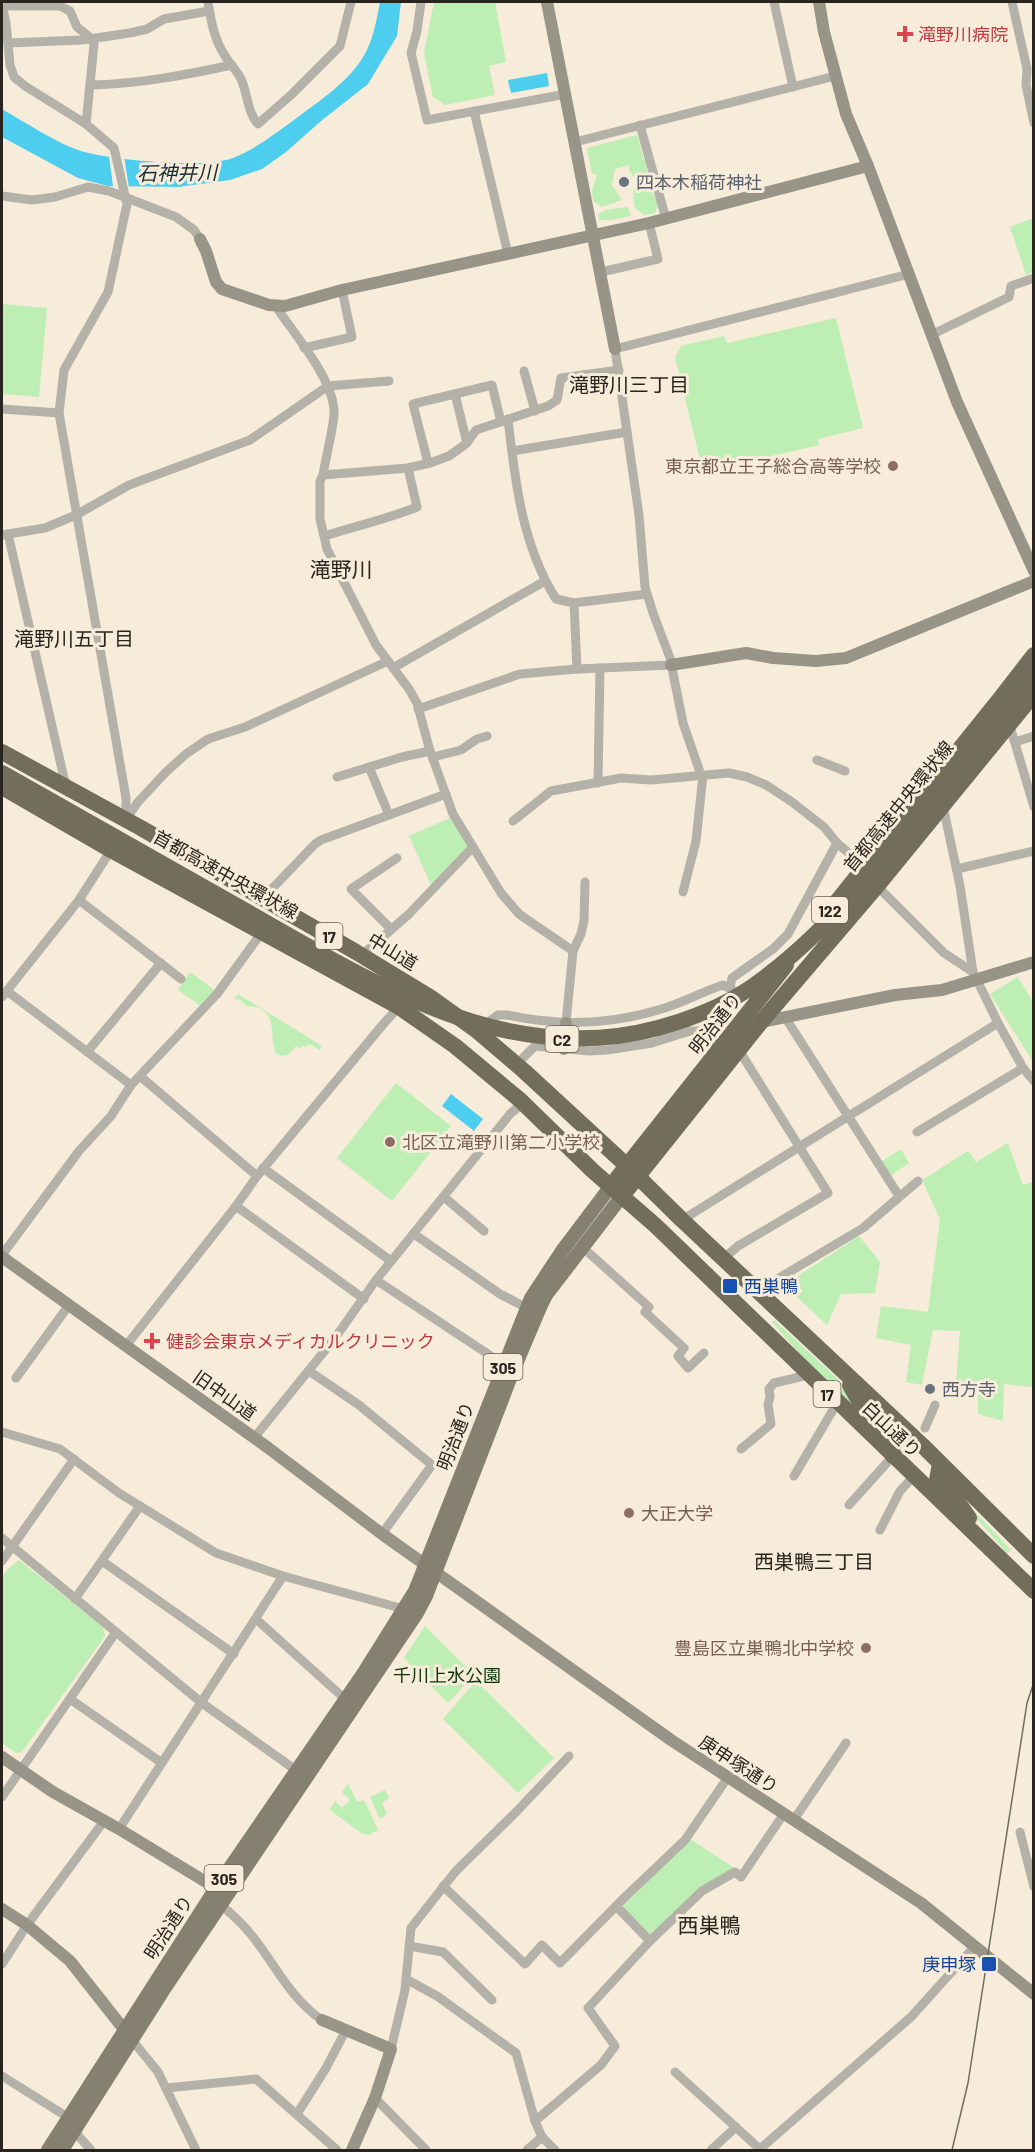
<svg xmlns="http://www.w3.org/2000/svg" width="1035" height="2152" font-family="Barlow,'Noto Sans JP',sans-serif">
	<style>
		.green { fill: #bdeeb4 }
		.water { fill: #4eceee }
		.pier { fill: #f7ebd9 }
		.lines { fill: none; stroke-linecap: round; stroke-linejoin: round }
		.street { stroke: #b4b1a9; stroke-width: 9 }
		.secondary { stroke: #989488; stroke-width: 12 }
		.primary { stroke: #858070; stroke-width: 14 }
		.highway { stroke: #736e5c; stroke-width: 16 }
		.tram { stroke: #736c61; stroke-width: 1.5 }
		.highway-bridge { stroke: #736e5c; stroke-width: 16 }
		.health-dot { fill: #e0444e; stroke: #f7ebd9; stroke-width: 2 }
		.worship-dot { fill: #6b7280; stroke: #f7ebd9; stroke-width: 2 }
		.education-dot { fill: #8d6e63; stroke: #f7ebd9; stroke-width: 2 }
		.transit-dot { fill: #1a4fb4; stroke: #f7ebd9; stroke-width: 2 }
		.labels { text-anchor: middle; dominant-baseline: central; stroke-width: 6; stroke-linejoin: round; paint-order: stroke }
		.shield { fill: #f7ebd9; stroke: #676056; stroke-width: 1.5 }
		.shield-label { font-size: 16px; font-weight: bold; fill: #29241e }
		.health-label { font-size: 18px; fill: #be3a42; stroke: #f7ebd9; text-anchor: start }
		.worship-label { font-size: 18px; fill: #5b616d; stroke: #f7ebd9; text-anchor: start }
		.education-label { font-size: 18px; fill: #785e54; stroke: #f7ebd9; text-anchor: end }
		.street-label { font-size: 18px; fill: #29241e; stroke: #f7ebd9 }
		.transit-label { font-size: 18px; fill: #164399; stroke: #f7ebd9; text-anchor: start }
		.park-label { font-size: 18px; fill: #0c3604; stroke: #f7ebd9 }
		.water-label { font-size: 20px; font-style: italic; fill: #172d33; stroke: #f7ebd9 }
		.neighbourhood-label { font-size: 20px; fill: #29241e; stroke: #f7ebd9 }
		.quarter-label { font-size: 21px; fill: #29241e; stroke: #f7ebd9 }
	</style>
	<rect width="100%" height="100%" fill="#f7ebd9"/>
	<g class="green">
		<path d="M434,2H495L506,62L489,66L495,95L445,105L433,97L424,53Z"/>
		<path d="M637,135L644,160L646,161L649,187L658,203L655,213L644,215L635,208L633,194L636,180L629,170V165L615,169L612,185L622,200L602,207L593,201L592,191L597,174H592L587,148Z"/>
		<path d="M628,207L631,216L611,220H599L598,214L606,210Z"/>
		<path d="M1033,218V272L1026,275L1010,227Z"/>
		<path d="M2,304L47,308L39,397L2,394Z"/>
		<path d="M836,318L863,428L818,439L819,445L703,472L675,357L681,346L724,336L727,343Z"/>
		<path d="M452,817L467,844V849L431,885L409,836Z"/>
		<path d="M190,972L216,991L202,1007L178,990Z"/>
		<path d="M1018,977L1033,1002V1062L990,994Z"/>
		<path d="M238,994L322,1046L320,1050L309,1044L306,1047L302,1046L300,1049L296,1046L288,1055L280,1056L275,1052C269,1031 279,1007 246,1006L241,1000L234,999Z"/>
		<path d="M396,1083L451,1126L392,1201L337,1158Z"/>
		<path d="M1008,1143L1023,1185L1033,1182V1387L1004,1384L1003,1421L978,1414V1394L963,1391L964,1383H956L960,1331L933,1330L922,1385L906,1382L911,1345L876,1338L881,1306L928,1312L940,1219L922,1180L968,1151L976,1162Z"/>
		<path d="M901,1149L909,1163L890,1176L882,1161Z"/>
		<path d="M859,1236L880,1262L875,1293L841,1294L827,1325L797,1297L803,1291L792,1280Z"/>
		<path d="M774,1320L839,1380L857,1405L854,1407L810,1366L772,1322Z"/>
		<path d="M964,1500L1011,1550L1007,1553L962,1502Z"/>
		<path d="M19,1560L103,1627L105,1636L22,1752L16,1753L2,1743V1577L7,1570Z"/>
		<path d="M425,1626L474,1675L448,1703L404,1658Z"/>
		<path d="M476,1681L554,1758L518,1793L443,1719Z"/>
		<path d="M348,1784L357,1802L364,1800L378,1830L369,1835L361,1833L330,1810L335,1801L342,1808L350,1800L342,1792Z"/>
		<path d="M385,1790L389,1798L382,1803L387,1814L380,1819L370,1797Z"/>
		<path d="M690,1839L736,1869L651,1935L622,1907Z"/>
	</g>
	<g class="water">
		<path d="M380,2H401L397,36L368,84L321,121L286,152L262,169L230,180L178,187L108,186L78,178L2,137V109C25,122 53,141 78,150C106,160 206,169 233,158C258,148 280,130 302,114C325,97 354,77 367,50C374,35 377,18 380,2Z"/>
		<path d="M547,73L549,86L511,93L508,80Z"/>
		<path d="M451,1094L483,1119L474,1131L442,1106Z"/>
	</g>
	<path class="pier" d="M109,156H124L129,188L113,186Z"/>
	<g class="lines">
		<g class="street">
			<path d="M208,2C211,21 214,39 225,56C230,64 237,71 241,79C248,94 247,112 258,124L292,94L340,46L351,2"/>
			<path d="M421,2L417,31L411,53L427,120L566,94"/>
			<path d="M774,2L793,87"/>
			<path d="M1012,2L1027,69L1026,85L1034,123"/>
			<path d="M2,5L6,23L10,65L14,77L25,86L86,124L114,148L127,204L108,292L64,370L59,413L126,798V820"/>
			<path d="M2,6H60L70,11L77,27L92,39L94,44L86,124"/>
			<path d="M8,43L82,40L130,33L147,29L164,19L209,11"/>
			<path d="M91,85C139,84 185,75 232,65"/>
			<path d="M474,111L508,254"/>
			<path d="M640,125L666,219"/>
			<path d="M575,142L835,76"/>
			<path d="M2,196L32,200L55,197L88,187L109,191L176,217L194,230L200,239"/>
			<path d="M601,272L658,259L649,223"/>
			<path d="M275,305C293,333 336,381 334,415C332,435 326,456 323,475L320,481V519L327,549L376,645L409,689L417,703L430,751L453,814L501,893L519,914L573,951"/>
			<path d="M931,335L1009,297L1011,286L1034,278"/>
			<path d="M304,348L352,337L342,290"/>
			<path d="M524,371L535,411"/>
			<path d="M455,394L467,443"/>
			<path d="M2,409L59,413"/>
			<path d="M508,419C515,481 522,545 556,599L574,603L647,594"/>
			<path d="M512,451L627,432"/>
			<path d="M428,463L413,404L492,385L501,422"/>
			<path d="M323,475L408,468L430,463L449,456L467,443L476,430L548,406L557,400L561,378L619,370"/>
			<path d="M8,534L66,787"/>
			<path d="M2,535L45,528L76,515L129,485L250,440L328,386L389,381"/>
			<path d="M325,536C356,526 387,519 417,507L408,468"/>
			<path d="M574,603L577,669"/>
			<path d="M393,668L545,581"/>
			<path d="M418,709L520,674L577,669L671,665"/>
			<path d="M1009,723L1034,807"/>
			<path d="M1015,742L1034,736"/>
			<path d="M433,757L461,750L477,739L487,736"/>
			<path d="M817,760L845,771"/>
			<path d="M369,767L389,815"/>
			<path d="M701,775L683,723L670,658L653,613L645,587L639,515L615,349L909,274"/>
			<path d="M337,777L402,757L430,751"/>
			<path d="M598,783L600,668"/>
			<path d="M943,806L960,886L973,972"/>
			<path d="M127,818L138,802L166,772L186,754L208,739L245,727L388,661"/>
			<path d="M513,821L551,791L621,778L651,780L729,773L747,777L766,785L792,802L824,827L837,843L865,867"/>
			<path d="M957,869L1034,851"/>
			<path d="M877,886L944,953L973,972L998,1023L1023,1068L1034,1081"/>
			<path d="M683,892L696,841L703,775"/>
			<path d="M263,898L315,844L321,840L446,794"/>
			<path d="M79,900L181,979"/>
			<path d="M390,928L351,889L397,858"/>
			<path d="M362,955L409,914L473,847"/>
			<path d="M730,987L732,978L773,949L788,934L837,843"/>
			<path d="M7,991L131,1085"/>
			<path d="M2,997L79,900L111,850"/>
			<path d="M785,1017L899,1196"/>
			<path d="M566,1023L573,951L581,934L584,921L585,882"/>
			<path d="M483,1026L498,1015H507C557,1026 608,1025 658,1010C681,1004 701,992 723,985L742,995"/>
			<path d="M87,1052L161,963"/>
			<path d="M517,1064L535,1046L589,1051L607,1050L652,1043L690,1031H699L721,1047"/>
			<path d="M140,1076L257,1176"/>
			<path d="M917,1132L1023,1068"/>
			<path d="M263,1168L391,1261"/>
			<path d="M444,1197L484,1231"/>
			<path d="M236,1206L364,1299"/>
			<path d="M682,1220L998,1023"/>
			<path d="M414,1234L500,1294L527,1308"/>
			<path d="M589,1253L649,1307L645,1312L684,1348L678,1356L688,1368L704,1353"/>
			<path d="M2,1255L79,1151L111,1116L131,1085L217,994L262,932"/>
			<path d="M723,1259L738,1246L828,1193L739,1050"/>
			<path d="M376,1280L509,1368"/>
			<path d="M760,1292L774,1281L863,1228L918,1181"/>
			<path d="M125,1347L236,1206L257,1176L385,1022L399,1007"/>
			<path d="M309,1371L359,1405L432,1465L382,1534"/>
			<path d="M16,1378L69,1305"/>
			<path d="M925,1428L935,1405"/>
			<path d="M2,1432L60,1449L119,1493L216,1553L283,1576L404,1609"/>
			<path d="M254,1438L335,1338L376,1280L510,1114L523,1103"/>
			<path d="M741,1449L771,1424L768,1404L770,1397L769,1389L774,1383L808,1375"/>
			<path d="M794,1476L837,1403"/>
			<path d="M849,1505L893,1456"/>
			<path d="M880,1530L900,1491L914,1476"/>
			<path d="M2,1538L202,1703L297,1771"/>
			<path d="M2,1561L74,1459"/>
			<path d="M102,1561L234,1654"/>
			<path d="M75,1599L140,1506"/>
			<path d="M256,1619L345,1699"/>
			<path d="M70,1699L162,1763"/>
			<path d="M2,1797L116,1632"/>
			<path d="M793,1821L846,1743"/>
			<path d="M119,1829L283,1576"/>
			<path d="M1020,1832L1034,1887"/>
			<path d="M443,1886L525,1964L542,1945L560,1963L625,1897L685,1840L728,1777"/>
			<path d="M217,1901C230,1913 243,1923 253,1937C276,1966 291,1999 322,2020"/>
			<path d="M616,1906L650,1941"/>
			<path d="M409,1946L443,1952L492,2000"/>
			<path d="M2,1964L27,1925L104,1821"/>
			<path d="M406,1979L437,1996L516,2053L535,2121L542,2137L527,2150"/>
			<path d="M132,2040L158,2072L196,2150"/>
			<path d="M391,2049L405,1990L411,1928L455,1872L517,1811L569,1756"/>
			<path d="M675,2072L761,2150"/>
			<path d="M2,2076L69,2118"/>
			<path d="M167,2088L256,2079L337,2150"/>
			<path d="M375,2098L426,2150"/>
			<path d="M297,2114L326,2068L346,2030"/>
			<path d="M535,2121L601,2065L615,2046L588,2008L650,1941L702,1891L735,1872L741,1877L783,1815"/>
			<path d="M74,2131L91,2150"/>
			<path d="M542,2137L555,2150"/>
			<path d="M760,2149L911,2017L975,1946"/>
			<path d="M711,2150L736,2127"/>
		</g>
		<g class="secondary">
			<path d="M547,2L615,349"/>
			<path d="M819,2L824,32L846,114L868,166L957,402L1034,571"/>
			<path d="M200,239L206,251L216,282L222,289L269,305L285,306L342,290L649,223L868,166"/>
			<path d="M671,665L746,653L773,658L816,661L846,658L1034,581"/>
			<path d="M761,1022L895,995L942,990L1034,962"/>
			<path d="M564,1049L566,1023"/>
			<path d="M2,1257L267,1447L382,1534L671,1740L921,1903L1034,1994"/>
			<path d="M2,1757L53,1792L119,1829L224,1893"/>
			<path d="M2,1909L27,1925L70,1961L130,2037"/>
			<path d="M322,2020L391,2049L375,2098L352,2150"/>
		</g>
		<g class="primary">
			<path d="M48,2150L216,1888L363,1674L415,1591L531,1298L562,1251L611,1186"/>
			<path d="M62,2150L166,1986L417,1613L426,1596L513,1371L541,1305L546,1295L622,1196"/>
		</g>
		<g class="highway">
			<path d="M2,752L141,828L356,952L430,997L476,1030L524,1071L626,1165L682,1220L923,1446L1034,1556"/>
			<path d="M2,787L111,850L399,1007L455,1046L520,1100L593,1171L656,1226L1034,1591"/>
			<path d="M830,910L999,700L1034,655"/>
			<path d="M611,1186L786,965"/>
			<path d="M622,1196L761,1022L877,886L1034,694"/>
			<path d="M850,1385L862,1406L890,1432L893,1456"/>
			<path d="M940,1464L937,1480L958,1502L969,1518"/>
		</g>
		<path class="tram" d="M952,2150L968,2083L1027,1703L1034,1682"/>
		<path class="highway-bridge" d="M2,773C80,817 158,862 237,906C365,978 503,1070 658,1028C694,1018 730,1004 760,981C829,930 883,862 936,795C968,754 1001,713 1034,672"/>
	</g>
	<g class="health-dot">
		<path d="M902 25h6v6h6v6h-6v6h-6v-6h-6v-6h6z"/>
		<path d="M149 1332h6v6h6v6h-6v6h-6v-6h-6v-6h6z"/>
	</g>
	<g class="worship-dot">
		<circle cx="624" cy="182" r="6"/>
		<circle cx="930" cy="1389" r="6"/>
	</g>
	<g class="education-dot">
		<circle cx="893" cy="466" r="6"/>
		<circle cx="390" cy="1142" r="6"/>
		<circle cx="629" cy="1513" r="6"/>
		<circle cx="866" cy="1648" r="6"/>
	</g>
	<g class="transit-dot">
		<rect x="722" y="1278" width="16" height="16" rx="3"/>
		<rect x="981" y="1956" width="16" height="16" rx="3"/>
	</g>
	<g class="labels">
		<g class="shield">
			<rect x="812" y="897" width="36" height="26" rx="4.5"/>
			<rect x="315.5" y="923" width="27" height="26" rx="4.5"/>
			<rect x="545.5" y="1026" width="33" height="26" rx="4.5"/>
			<rect x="483.5" y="1354" width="39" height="26" rx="4.5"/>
			<rect x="813.5" y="1381" width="27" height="26" rx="4.5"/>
			<rect x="204.5" y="1865" width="39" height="26" rx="4.5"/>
		</g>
		<g class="shield-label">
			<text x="830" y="910">122</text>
			<text x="329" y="936">17</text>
			<text x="562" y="1039">C2</text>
			<text x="503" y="1367">305</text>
			<text x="827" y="1394">17</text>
			<text x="224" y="1878">305</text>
		</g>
		<g class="health-label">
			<text x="918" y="34">滝野川病院</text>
			<text x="166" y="1341">健診会東京メディカルクリニック</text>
		</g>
		<g class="worship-label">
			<text x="636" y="182">四本木稲荷神社</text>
			<text x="942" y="1389">西方寺</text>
		</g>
		<g class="education-label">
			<text x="881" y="466">東京都立王子総合高等学校</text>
			<text x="402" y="1142" text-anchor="start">北区立滝野川第二小学校</text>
			<text x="641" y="1513" text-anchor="start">大正大学</text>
			<text x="854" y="1648">豊島区立巣鴨北中学校</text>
		</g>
		<g class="street-label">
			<text transform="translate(898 806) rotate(-51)">首都高速中央環状線</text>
			<text transform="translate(226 874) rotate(29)">首都高速中央環状線</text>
			<text transform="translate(393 951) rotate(31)">中山道</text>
			<text transform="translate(715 1023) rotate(-52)">明治通り</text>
			<text transform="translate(225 1395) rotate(35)">旧中山道</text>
			<text transform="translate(892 1429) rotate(43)">白山通り</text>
			<text transform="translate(455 1436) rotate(-69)">明治通り</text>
			<text transform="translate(739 1764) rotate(33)">庚申塚通り</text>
			<text transform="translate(168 1927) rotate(-57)">明治通り</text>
		</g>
		<g class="transit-label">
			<text x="744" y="1286">西巣鴨</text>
			<text x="976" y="1964" text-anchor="end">庚申塚</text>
		</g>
		<g class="park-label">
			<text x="447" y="1675">千川上水公園</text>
		</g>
		<g class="water-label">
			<text transform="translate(177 172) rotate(-1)">石神井川</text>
		</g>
		<g class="neighbourhood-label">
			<text x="629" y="384">滝野川三丁目</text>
			<text x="74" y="638">滝野川五丁目</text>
			<text x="814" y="1561">西巣鴨三丁目</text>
		</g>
		<g class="quarter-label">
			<text x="341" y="568">滝野川</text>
			<text x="709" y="1924">西巣鴨</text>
		</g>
	</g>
	<rect width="1035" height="2152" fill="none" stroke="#29241e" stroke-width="6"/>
</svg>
